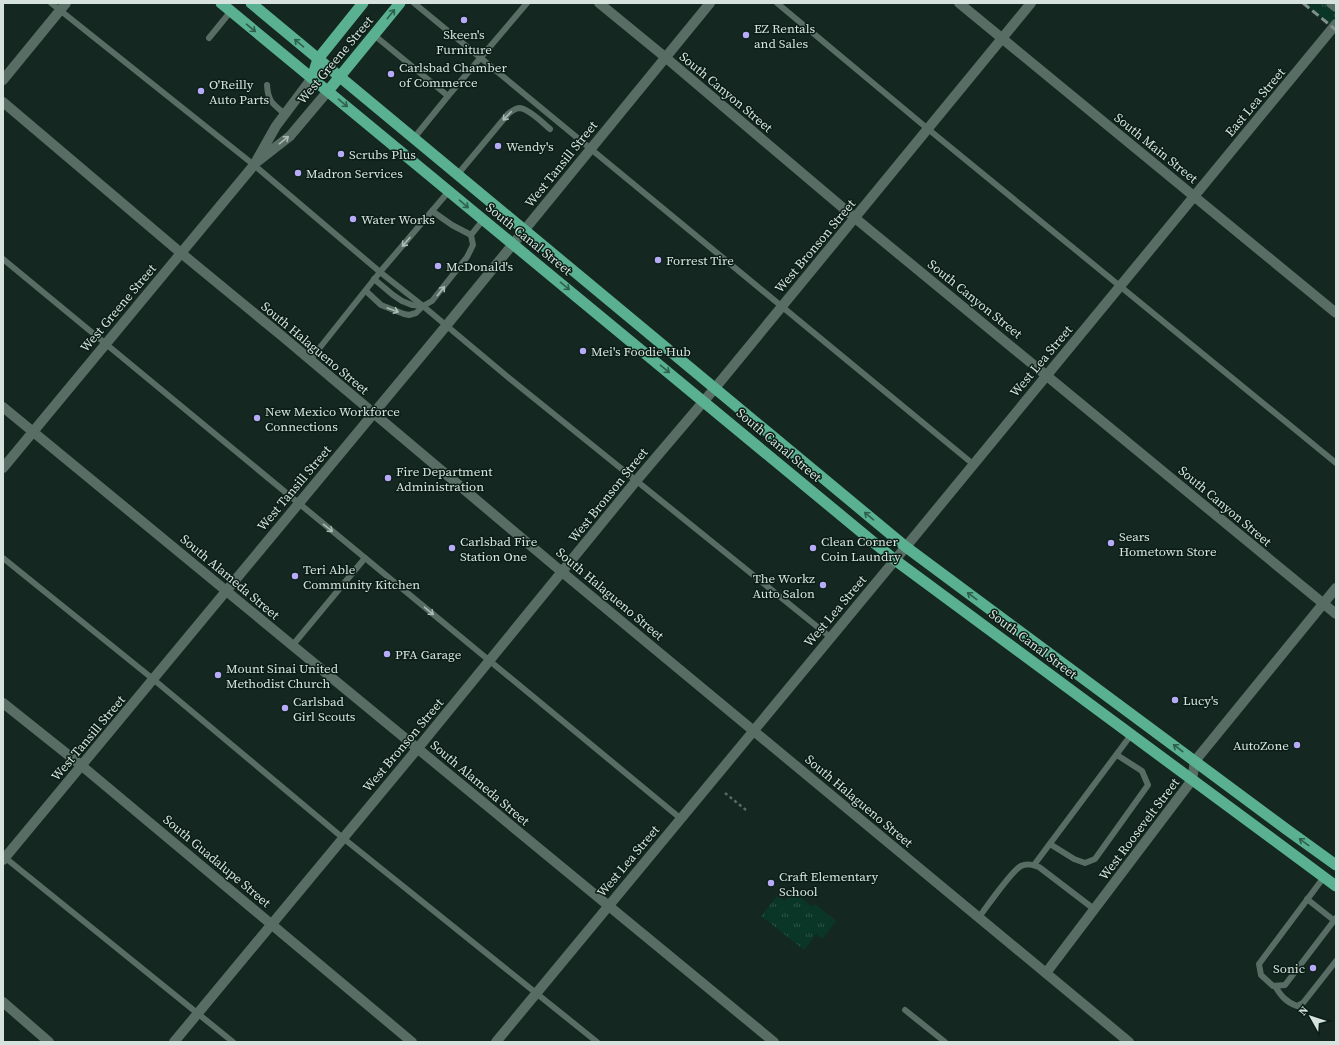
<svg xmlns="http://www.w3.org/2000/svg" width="1339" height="1045" font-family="'Source Serif 4',serif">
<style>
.grass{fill:url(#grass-tufts)}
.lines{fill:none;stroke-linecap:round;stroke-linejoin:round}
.path{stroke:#596963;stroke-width:2.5;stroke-dasharray:3 3;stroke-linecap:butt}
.service{stroke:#586d64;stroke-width:6}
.minor{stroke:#586d64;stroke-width:10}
.tertiary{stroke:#586d64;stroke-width:10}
.secondary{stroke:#586d64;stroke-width:10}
.trunk{stroke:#59b192;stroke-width:11}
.rail{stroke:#81908b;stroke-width:3;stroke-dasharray:8 4;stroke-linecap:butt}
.oneway{stroke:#2e604e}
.oneway2{stroke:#aab9b3}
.poi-dot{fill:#b7abf8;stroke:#0a1d16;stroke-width:1.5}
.labels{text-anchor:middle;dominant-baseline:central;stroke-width:3;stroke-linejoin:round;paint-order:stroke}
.poi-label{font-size:13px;fill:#d6e2dd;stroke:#0a1d16;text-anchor:start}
.street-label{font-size:13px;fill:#d6e2dd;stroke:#0a1d16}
</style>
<defs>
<pattern id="grass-tufts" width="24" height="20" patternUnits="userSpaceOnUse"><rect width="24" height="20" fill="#0a3628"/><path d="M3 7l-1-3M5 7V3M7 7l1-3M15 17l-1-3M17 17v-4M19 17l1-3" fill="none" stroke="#2d5347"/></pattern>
</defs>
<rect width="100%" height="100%" fill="#142720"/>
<!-- grass -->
<g class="grass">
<path d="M1303,3H1336V30L1333,28Z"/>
<path d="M793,891L812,907L815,904L836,921L822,939L816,934L804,950L761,916L777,896L785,901Z"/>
</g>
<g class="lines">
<!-- path -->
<path class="path" d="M725,793L746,810"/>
<!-- service -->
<g class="service">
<path d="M51,3L254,165L380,272L423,306L509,378L830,637"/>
<path d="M414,3C601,155 786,311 973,464"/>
<path d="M777,3L928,129L1336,463"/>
<path d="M374,35L448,96L414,138"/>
<path d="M209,38L231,11"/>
<path d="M267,85C268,102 273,104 285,114"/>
<path d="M448,96L527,3"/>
<path d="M458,174L508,114C512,111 515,108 520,108C529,109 543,123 550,129"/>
<path d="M432,211L452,225L471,235"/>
<path d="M3,259L680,818"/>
<path d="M374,279L393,295L402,301L412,305L423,306L432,301L467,257L473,245L471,235L483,220"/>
<path d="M366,291L381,305L404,314L409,315L416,313L423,306"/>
<path d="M310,360L380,272L449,191"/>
<path d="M3,558L153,679L343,838L597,1042"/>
<path d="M292,646L365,558"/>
<path d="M1050,844L1074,859L1085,863L1095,859L1148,785L1142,771L1117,755"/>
<path d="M3,856L233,1042"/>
<path d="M1034,865L1131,735"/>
<path d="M1324,877L1259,964L1261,975L1273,986L1285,985L1336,918"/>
<path d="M1307,899L1336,922"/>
<path d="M979,917C987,907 1011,871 1021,866C1027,863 1033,865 1039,867L1094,909"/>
<path d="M1275,986C1281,996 1286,1002 1297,1006L1303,1003L1336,961"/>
<path d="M905,1010L945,1042"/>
</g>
<!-- minor -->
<g class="minor">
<path d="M959,3L1336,313"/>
<path d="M1331,3L1336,7"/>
<path d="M3,80L66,3"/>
<path d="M3,102L181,253L282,336L562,572L1129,1042"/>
<path d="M1047,375L1336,24"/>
<path d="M3,407L774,1042"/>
<path d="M3,703L82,766L412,1042"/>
<path d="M3,860L446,326L710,3"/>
<path d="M1046,973L1192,780L1195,761L1336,588"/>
<path d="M3,1002L49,1042"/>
<path d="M174,1042L418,748L636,481L715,388L1031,3"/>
</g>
<!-- tertiary -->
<g class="tertiary">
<path d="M599,3L665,57L855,218L1336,614"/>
<path d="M258,161L290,136L328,91"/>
<path d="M3,468L254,165L276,126L312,78"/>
<path d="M895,560L1047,375"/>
</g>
<!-- secondary -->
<path class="secondary" d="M496,1042L895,560"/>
<!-- trunk -->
<g class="trunk">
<path d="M221,3L895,560L1336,886"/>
<path d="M251,3L906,547L1286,829L1336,865"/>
<path d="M312,78L318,59L363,3"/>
<path d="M328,91L400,3"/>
</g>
<!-- rail -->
<path class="rail" d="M1303,3L1336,30"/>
</g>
<!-- one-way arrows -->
<defs><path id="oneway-shaft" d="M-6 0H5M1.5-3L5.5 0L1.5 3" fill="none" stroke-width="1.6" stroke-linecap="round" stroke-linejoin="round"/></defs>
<g class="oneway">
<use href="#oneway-shaft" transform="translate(391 14) rotate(-51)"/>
<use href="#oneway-shaft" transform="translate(251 28) rotate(40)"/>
<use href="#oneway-shaft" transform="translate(299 43) rotate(-140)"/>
<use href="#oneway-shaft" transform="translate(343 103) rotate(40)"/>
<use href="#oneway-shaft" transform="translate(464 204) rotate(41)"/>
<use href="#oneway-shaft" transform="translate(565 286) rotate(40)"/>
<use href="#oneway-shaft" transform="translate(665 369) rotate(40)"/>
<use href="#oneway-shaft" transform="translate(869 516) rotate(-140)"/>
<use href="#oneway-shaft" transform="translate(972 596) rotate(-143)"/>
<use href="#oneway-shaft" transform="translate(1178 748) rotate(-143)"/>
<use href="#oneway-shaft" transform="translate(1304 842) rotate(-144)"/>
</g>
<g class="oneway2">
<use href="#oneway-shaft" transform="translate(507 116) rotate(134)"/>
<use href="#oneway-shaft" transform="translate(284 140) rotate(-39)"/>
<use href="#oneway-shaft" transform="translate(406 242) rotate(131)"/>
<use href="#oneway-shaft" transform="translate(441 291) rotate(-52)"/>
<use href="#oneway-shaft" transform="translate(393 310) rotate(20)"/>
<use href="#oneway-shaft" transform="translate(328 528) rotate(39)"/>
<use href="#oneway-shaft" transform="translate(429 611) rotate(40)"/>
</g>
<!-- markers -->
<g class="poi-dot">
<circle cx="464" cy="20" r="4"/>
<circle cx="746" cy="35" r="4"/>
<circle cx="391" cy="74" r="4"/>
<circle cx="201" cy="91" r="4"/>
<circle cx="498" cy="146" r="4"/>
<circle cx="341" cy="154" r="4"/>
<circle cx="298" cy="173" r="4"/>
<circle cx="353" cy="219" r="4"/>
<circle cx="658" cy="260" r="4"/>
<circle cx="438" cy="266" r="4"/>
<circle cx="583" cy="351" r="4"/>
<circle cx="257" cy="418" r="4"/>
<circle cx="388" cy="478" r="4"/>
<circle cx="1111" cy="543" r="4"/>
<circle cx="452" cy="548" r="4"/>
<circle cx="813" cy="548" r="4"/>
<circle cx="295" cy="576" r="4"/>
<circle cx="823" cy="585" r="4"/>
<circle cx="387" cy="654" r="4"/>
<circle cx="218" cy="675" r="4"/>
<circle cx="1175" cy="700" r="4"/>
<circle cx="285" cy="708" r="4"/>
<circle cx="1297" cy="745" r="4"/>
<circle cx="771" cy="883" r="4"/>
<circle cx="1313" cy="968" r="4"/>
</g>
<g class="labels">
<!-- poi labels -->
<g class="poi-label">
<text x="754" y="28">EZ Rentals<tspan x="754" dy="15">and Sales</tspan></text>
<text x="464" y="34" text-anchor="middle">Skeen's<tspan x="464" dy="15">Furniture</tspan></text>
<text x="399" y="67">Carlsbad Chamber<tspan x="399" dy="15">of Commerce</tspan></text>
<text x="209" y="84">O'Reilly<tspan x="209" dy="15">Auto Parts</tspan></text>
<text x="506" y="146">Wendy's</text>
<text x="349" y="154">Scrubs Plus</text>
<text x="306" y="173">Madron Services</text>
<text x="361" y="219">Water Works</text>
<text x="666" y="260">Forrest Tire</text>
<text x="446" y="266">McDonald's</text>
<text x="591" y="351">Mei's Foodie Hub</text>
<text x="265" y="411">New Mexico Workforce<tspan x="265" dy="15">Connections</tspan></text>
<text x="396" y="471">Fire Department<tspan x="396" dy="15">Administration</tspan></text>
<text x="1119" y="536">Sears<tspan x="1119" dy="15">Hometown Store</tspan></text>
<text x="460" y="541">Carlsbad Fire<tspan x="460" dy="15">Station One</tspan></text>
<text x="821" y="541">Clean Corner<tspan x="821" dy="15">Coin Laundry</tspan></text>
<text x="303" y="569">Teri Able<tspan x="303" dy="15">Community Kitchen</tspan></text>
<text x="815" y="578" text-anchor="end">The Workz<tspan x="815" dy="15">Auto Salon</tspan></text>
<text x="395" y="654">PFA Garage</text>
<text x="226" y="668">Mount Sinai United<tspan x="226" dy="15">Methodist Church</tspan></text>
<text x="1183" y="700">Lucy's</text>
<text x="293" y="701">Carlsbad<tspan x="293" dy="15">Girl Scouts</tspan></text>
<text x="1289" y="745" text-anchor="end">AutoZone</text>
<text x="779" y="876">Craft Elementary<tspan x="779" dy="15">School</tspan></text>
<text x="1305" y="968" text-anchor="end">Sonic</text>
</g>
<!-- street labels -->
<g class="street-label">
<text transform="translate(335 60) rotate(-50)">West Greene Street</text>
<text transform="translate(726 92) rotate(40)">South Canyon Street</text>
<text transform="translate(1255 102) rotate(-50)">East Lea Street</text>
<text transform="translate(1156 148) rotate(39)">South Main Street</text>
<text transform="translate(561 164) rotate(-51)">West Tansill Street</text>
<text transform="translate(529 239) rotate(39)">South Canal Street</text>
<text transform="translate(815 246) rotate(-50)">West Bronson Street</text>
<text transform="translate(975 299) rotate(39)">South Canyon Street</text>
<text transform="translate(118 308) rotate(-50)">West Greene Street</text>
<text transform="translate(315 348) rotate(40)">South Halagueno Street</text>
<text transform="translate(1041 361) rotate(-50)">West Lea Street</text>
<text transform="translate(779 445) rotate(40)">South Canal Street</text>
<text transform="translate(294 488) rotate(-50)">West Tansill Street</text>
<text transform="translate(608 495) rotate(-51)">West Bronson Street</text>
<text transform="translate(1225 506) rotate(40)">South Canyon Street</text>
<text transform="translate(230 577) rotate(40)">South Alameda Street</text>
<text transform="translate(610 594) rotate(40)">South Halagueno Street</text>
<text transform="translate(835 611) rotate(-50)">West Lea Street</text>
<text transform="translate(1033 644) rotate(37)">South Canal Street</text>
<text transform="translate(88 738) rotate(-50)">West Tansill Street</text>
<text transform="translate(403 745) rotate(-50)">West Bronson Street</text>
<text transform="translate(480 783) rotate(40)">South Alameda Street</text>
<text transform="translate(859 801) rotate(40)">South Halagueno Street</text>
<text transform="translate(1139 829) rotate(-53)">West Roosevelt Street</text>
<text transform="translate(217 861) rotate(40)">South Guadalupe Street</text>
<text transform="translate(628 861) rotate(-50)">West Lea Street</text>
</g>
</g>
<!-- border -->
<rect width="1339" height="1045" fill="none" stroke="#d6e2dd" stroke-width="8"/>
<!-- north arrow -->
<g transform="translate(1311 1017) rotate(309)" stroke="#0a1d16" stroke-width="3" paint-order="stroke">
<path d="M0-3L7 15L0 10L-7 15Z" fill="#d6e2dd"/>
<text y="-6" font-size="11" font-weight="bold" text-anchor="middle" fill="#d6e2dd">N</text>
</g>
</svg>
